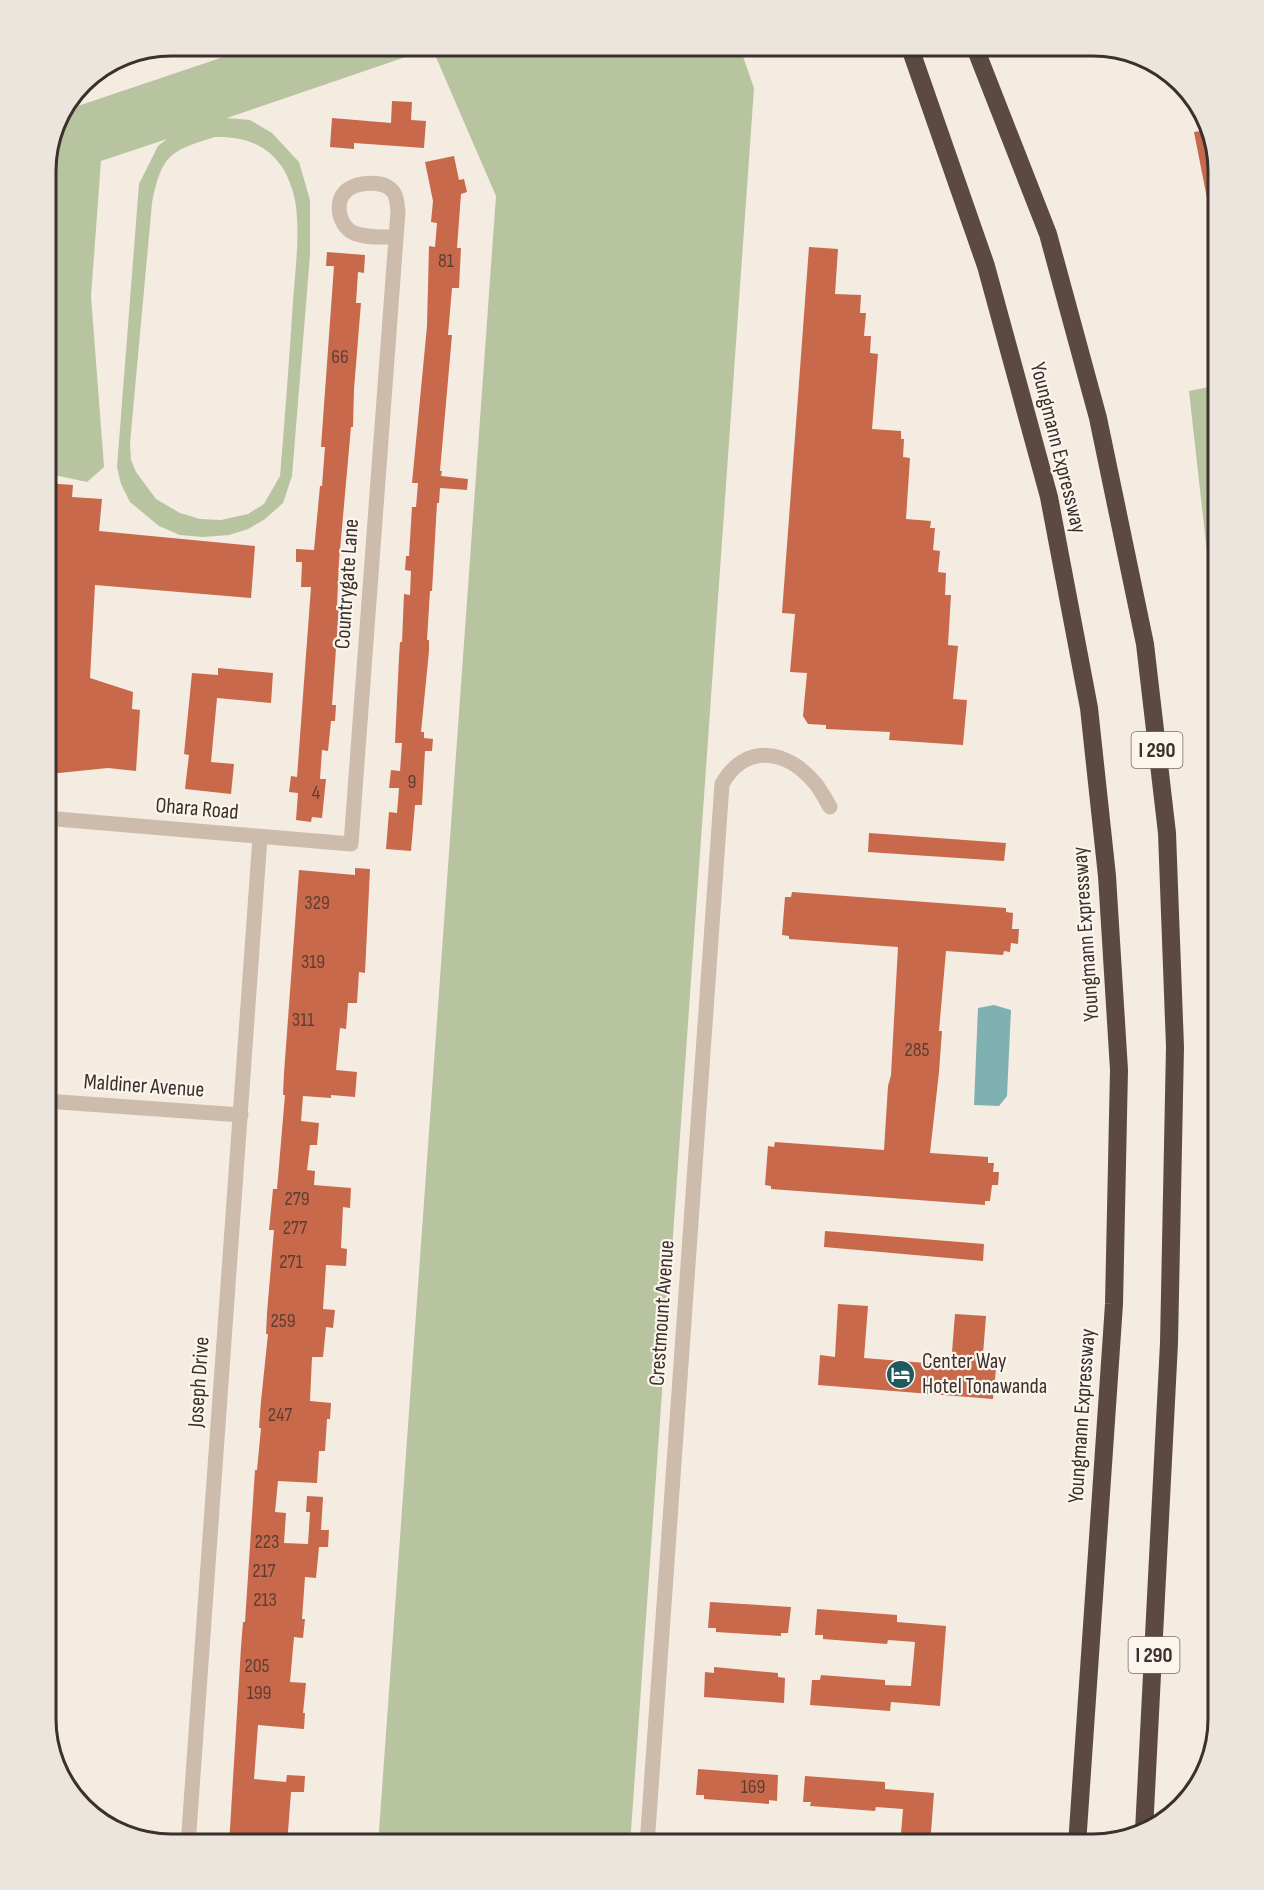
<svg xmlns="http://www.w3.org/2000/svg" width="1264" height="1890" font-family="'Sofia Sans Condensed',sans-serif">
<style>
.green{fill:#b8c4a0;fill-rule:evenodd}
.water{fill:#7fb0b2}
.building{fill:#c8694b}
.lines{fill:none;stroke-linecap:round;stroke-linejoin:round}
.minor{stroke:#cdbbac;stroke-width:15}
.motorway{stroke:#5c4a42;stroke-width:18}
.labels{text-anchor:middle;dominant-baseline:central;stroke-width:4.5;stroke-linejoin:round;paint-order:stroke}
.number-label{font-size:20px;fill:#5e3e33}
.shield{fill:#fbf5ee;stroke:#756b66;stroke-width:1.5}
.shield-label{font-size:21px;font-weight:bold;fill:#3b302b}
.street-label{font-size:22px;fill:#3b302b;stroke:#fbf5ee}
.poi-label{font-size:22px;fill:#3b302b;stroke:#fbf5ee;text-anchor:start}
.rim{fill:none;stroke:#3b302b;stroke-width:3}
</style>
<rect width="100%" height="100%" fill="#f4ebe1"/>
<!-- green -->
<g class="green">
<path d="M259,45H739L754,88L630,1845H378L496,196L432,48L227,118L250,120L272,133L299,162L310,200V255L292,476L283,503L265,519L248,529L229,535L203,537L180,535L159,526L130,502L121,484L117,467L139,184L158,146L167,139L101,161L91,296L104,467L87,482L45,473V163L58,115L60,112ZM215,137C254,136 282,152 293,192C302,223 295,270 293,302C289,360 285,418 280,476L264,504L248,514L221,520L200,519L180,513L156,499L136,472L131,460L130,443L152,203C162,155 169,151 215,137Z"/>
<path d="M1219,385V660L1189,391Z"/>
</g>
<!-- water -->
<path class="water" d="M994,1005L1011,1010L1007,1096L999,1106L974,1105L978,1008Z"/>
<!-- building -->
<g class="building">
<path d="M392,101L412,102L411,120L426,121L424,148L354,143V149L330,147L332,118L391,123Z"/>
<path d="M1208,130L1219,171V229H1213L1194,132Z"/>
<path d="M454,156L459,180L464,179L467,192L461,194L457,248H461L459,288H452L448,335H452L440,471H442L441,476L468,479L467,490L440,488L439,503H437L432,591H430L427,640H429V651L421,732H424V738L433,739L432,751H425L422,805H415L411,851L386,849L389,812L397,813L399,788H389L391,770L400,771L402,743H395L399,657L400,642H402L404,594L410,595L411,571L405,570L406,556H409L412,507H416L418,483H412L427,326L429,246L435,247L437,223L431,222L433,201L425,162Z"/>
<path d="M809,247L838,249L835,294L861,295L860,313H866L864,336H871L870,353L878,354L872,429L901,431V439H904L903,457L910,458L906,519L931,521L930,528H935L933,550L940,551L938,572L946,573L945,595H951L948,645L958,646L953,699L967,700L963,745L889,740L890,732L826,729V725L808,724L803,716L807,673L790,672L795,614L782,613Z"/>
<path d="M327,252L365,255L364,273L358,272L356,303H361L354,389L353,427H351L339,561L337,606H339L333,691L332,705H336L335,721H331L328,751L322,750L320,779H326L322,818L312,817L311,822L296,820L298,793L289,792L291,776L297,777L311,587H301L302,562H296V549L314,550L320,486H322L325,447H321L334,266H326Z"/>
<path d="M45,483L73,485L72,497L102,499L99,531L255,546L251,598L95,585L90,678L133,692L132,709L140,710L136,771L108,768L49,774L47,764H45Z"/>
<path d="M218,668L273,673L271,703L217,698L211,762L234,764L231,794L185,789L189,755L184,754L192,673L218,675Z"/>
<path d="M869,833L1006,843L1004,861L868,852Z"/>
<path d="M355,868L370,869L365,973L359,972L357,1003H348L346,1029L340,1028L336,1070L357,1072L355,1097L331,1095V1098L303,1096L301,1121L319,1123L317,1145H310L307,1170L315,1171L314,1185L351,1188L350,1208L343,1207L341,1248L347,1249L346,1266L326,1265L323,1309L335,1310L333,1328L326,1327L323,1357H312L310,1401L331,1403L330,1419H327L325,1451H319L317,1483L278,1481L275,1512L286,1513L284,1543L308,1544L310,1512H306L307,1496L323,1497L321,1530H329L328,1547H319L316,1578L305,1577L302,1619H305L303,1638L294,1637L290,1682L306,1683L303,1713H305L304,1729L258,1725L254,1779L286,1782L287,1775L305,1776L304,1792H291L287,1845H229L241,1647L243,1622H245L255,1470H257L261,1428H259L261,1401L268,1334H266L267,1313L274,1230H269L273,1189H277L285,1095H283L284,1073L299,870L355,875Z"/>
<path d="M792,892L1006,908V912L1013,913L1012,929H1019L1018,944L1011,943L1010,952L1004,951L1003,955L946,951L939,1031H942L939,1072L930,1153L988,1157V1163H994L993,1172H999L998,1185H992L990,1201H985V1205L771,1189V1186L765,1185L768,1146L774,1147L775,1142L884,1150L888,1086L891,1075L898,947L789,939V936L782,935L785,897H791Z"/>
<path d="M825,1231L984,1244L983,1261L824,1247Z"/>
<path d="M838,1304L868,1306L864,1358L951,1365L955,1314L986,1316L982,1367L996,1369L993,1399L818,1385L820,1355L835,1357Z"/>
<path d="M710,1602L791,1607L788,1633H781V1636L716,1632V1628H708Z"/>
<path d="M817,1609L897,1615V1622L946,1626L940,1706L891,1702L890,1711L810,1705L812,1680H820L821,1675L885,1680V1685L911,1686L915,1642L888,1640L887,1644L823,1639V1635H815Z"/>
<path d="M714,1667L778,1673V1677L785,1678L784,1703L704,1697L705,1672L714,1673Z"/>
<path d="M698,1769L778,1775L777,1801L769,1800V1804L704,1799V1795H696Z"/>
<path d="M805,1776L885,1782V1789L934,1793L930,1845H900L903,1809L876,1807L875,1811L810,1806L811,1802H803Z"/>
</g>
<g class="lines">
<!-- minor -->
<g class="minor">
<path d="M45,818L351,844L398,211C397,205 397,197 394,193C385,179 358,182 347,190C333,202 339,226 354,233C366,238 383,237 395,237"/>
<path d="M45,902L51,818"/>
<path d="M45,1101L241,1115"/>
<path d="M188,1845L260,837"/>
<path d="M647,1845L722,784C746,742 787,750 815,783C821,790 825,799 830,807"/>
</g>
<!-- motorway -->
<g class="motorway">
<path d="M909,45L986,266L1049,497L1089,708L1107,876L1119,1070L1114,1304L1077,1845"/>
<path d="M974,45L1048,234L1098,418L1145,644L1167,833L1175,1047L1169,1343L1144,1831"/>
</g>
</g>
<!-- icons -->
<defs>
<symbol id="hotel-disc" viewBox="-11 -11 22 22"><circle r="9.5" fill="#1f5a5e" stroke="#fbf5ee"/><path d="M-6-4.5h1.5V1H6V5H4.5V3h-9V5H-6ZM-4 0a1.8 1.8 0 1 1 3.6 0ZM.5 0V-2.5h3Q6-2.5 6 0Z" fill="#fff"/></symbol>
</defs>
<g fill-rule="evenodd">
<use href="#hotel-disc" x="884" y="1358" width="33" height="33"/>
</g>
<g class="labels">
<!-- number labels -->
<g class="number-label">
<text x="446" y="261">81</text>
<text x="340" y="357">66</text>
<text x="412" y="782">9</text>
<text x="316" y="793">4</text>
<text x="317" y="903">329</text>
<text x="313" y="962">319</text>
<text x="303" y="1020">311</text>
<text x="917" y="1050">285</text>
<text x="297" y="1199">279</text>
<text x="295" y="1228">277</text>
<text x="291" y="1262">271</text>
<text x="283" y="1321">259</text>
<text x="280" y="1415">247</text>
<text x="267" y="1542">223</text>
<text x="264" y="1571">217</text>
<text x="265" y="1600">213</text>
<text x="257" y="1666">205</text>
<text x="259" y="1693">199</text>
<text x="753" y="1787">169</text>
</g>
<!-- shield labels -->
<g class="shield">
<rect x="1131.5" y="732" width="51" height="36" rx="4.5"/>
<rect x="1128.5" y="1637" width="51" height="36" rx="4.5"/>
</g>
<g class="shield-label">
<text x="1157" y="750">I 290</text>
<text x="1154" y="1655">I 290</text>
</g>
<!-- street labels -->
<g class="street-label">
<text transform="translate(1058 448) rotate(76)">Youngmann Expressway</text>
<text transform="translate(347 584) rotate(-86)">Countrygate Lane</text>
<text transform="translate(197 809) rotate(5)">Ohara Road</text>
<text transform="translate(1086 934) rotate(-94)">Youngmann Expressway</text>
<text transform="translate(144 1086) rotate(4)">Maldiner Avenue</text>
<text transform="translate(662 1313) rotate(-86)">Crestmount Avenue</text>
<text transform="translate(199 1382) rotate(-86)">Joseph Drive</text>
<text transform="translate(1082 1416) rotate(-86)">Youngmann Expressway</text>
</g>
<!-- poi labels -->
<g class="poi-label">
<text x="922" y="1361">Center Way<tspan x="922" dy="25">Hotel Tonawanda</tspan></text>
</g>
</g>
<!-- crop -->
<path d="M0 0H1264V1890H0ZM171 56H1093A115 115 0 0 1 1208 171V1719A115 115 0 0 1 1093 1834H171A115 115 0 0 1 56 1719V171A115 115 0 0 1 171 56Z" fill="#ece5de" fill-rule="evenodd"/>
<path class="rim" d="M171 56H1093A115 115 0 0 1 1208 171V1719A115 115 0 0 1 1093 1834H171A115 115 0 0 1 56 1719V171A115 115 0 0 1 171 56Z"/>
</svg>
